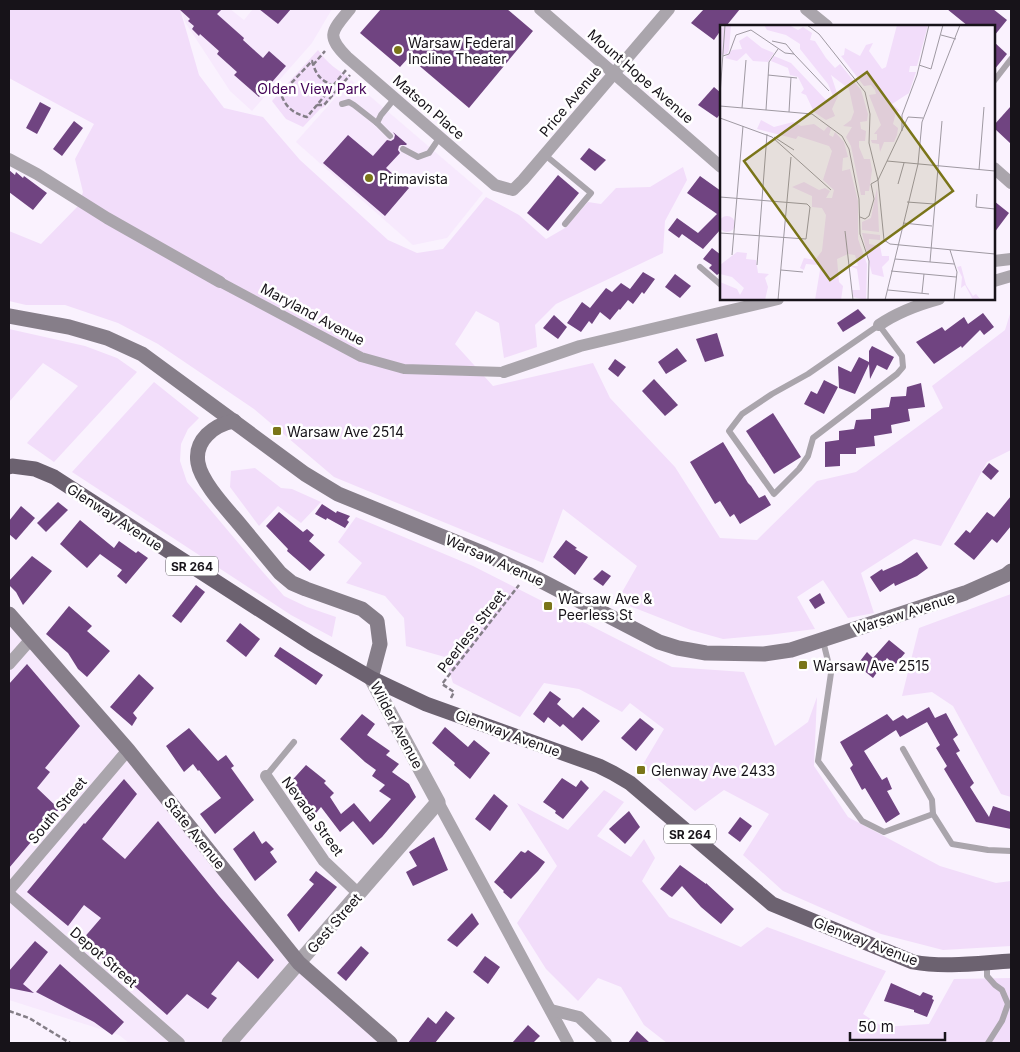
<svg xmlns="http://www.w3.org/2000/svg" width="1020" height="1052" font-family="Inter,sans-serif">
<style>
.built{fill:#f7e9fd}
.green{fill:#f2ddfa}
.building{fill:#704481}
.lines{fill:none;stroke-linecap:round;stroke-linejoin:round}
.path{stroke:#847e87;stroke-width:2.5;stroke-dasharray:5 2.5;stroke-linecap:butt}
.service{stroke:#aaa5ac;stroke-width:6}
.pedestrian{stroke:#aaa5ac;stroke-width:10}
.minor{stroke:#aaa5ac;stroke-width:12}
.tertiary{stroke:#aaa5ac;stroke-width:15}
.secondary{stroke:#867e89;stroke-width:15}
.primary{stroke:#6c6270;stroke-width:15}
.poi-dot{fill:#7a7519;stroke:#fff;stroke-width:2}
.labels{text-anchor:middle;dominant-baseline:central;stroke-width:5;stroke-linejoin:round;paint-order:stroke}
.shield{fill:#fff;stroke:#5d5a5e;stroke-width:1}
.shield-label{font-size:12px;font-weight:bold;fill:#171319}
.poi-label{font-size:14px;fill:#171319;stroke:#fff;text-anchor:start}
.street-label{font-size:14px;fill:#171319;stroke:#fff}
.park-label{font-size:14px;fill:#420056;stroke:#fff}
.inset-road{fill:none;stroke:#9f99a2;stroke-width:1}
.view{fill:#7a7519;fill-opacity:0.15;stroke:#7a7519;stroke-width:2.5}
.inset-edge{fill:none;stroke:#171319;stroke-width:2.5}
</style>
<rect width="100%" height="100%" fill="#faf2fe"/>
<!-- built -->
<g class="built">
<path d="M180,9H230L244,20L253,9H332L312,43L252,111L230,91L185,22Z"/>
<path d="M351,80L483,193L447,238L413,245L296,142Z"/>
<path d="M9,614L299,963L390,1043H129L119,1035L9,1000Z"/>
</g>
<!-- green -->
<g class="green">
<path d="M9,9H180L199,75L224,108L263,117L300,160L388,240L417,253L443,249L486,197L519,215L546,239L565,228L588,202L601,204L616,188L650,187L683,167L687,180L665,221L663,253L556,304L535,325L537,347L504,358L499,323L476,311L455,344L493,386L593,363L610,398L675,467L720,538L757,540L817,481L856,472L943,408L932,386L1005,330L1010,314L1011,313V450L987,462L941,546L914,539L861,573L874,613L848,618L823,580L797,597L815,629L768,635L723,639L691,630L617,601L637,566L563,509L543,563L334,477L254,409L158,344L118,323L65,305H26L9,301V231L41,244L78,206L83,192L75,159L94,124L9,78Z"/>
<path d="M318,50C327,63 337,70 350,78L324,107L320,109L303,127L286,119L272,101Z"/>
<path d="M9,329L85,346L117,358L137,372L54,462L27,443L78,386L43,363L9,402Z"/>
<path d="M154,382L199,418L188,429L181,444L180,461L187,482L262,571L284,596L307,607L336,617L332,637L291,615L72,472Z"/>
<path d="M255,468L281,488L292,489L321,502L301,523L278,506L259,526L230,487L231,471Z"/>
<path d="M356,517L473,566L672,667L744,672L775,746L808,722L817,697L814,766L848,817L940,866L996,883L1011,881V946L943,950L881,934L783,891L743,855L769,814L724,790L695,811L642,766L664,729L630,703L622,712L579,689L544,683L520,717L453,683L445,657L406,646L404,618L385,596L346,583L362,563L338,542Z"/>
<path d="M1011,594V797L1001,794L953,706L932,692L902,696L919,628Z"/>
<path d="M604,790L624,802L597,836L631,857L644,839L655,858L642,881L669,917L741,947L767,927L886,971L863,1014L883,1027L929,1024L954,979L1011,978V1043H667L644,1025L621,987L598,978L578,1001L546,969L517,923L557,866L517,803L568,830Z"/>
</g>
<!-- building -->
<g class="building">
<path d="M179,9H222L217,14L244,38L243,40L263,58L269,51L286,66L259,97L234,75L237,72L217,54L219,51L200,34L199,36L192,29L194,26L188,21L190,19Z"/>
<path d="M259,9H291L278,24Z"/>
<path d="M381,9H507L533,31L469,108L409,57L400,67L360,33Z"/>
<path d="M704,9H740L727,25L725,24L724,26H721V30L714,40L691,23Z"/>
<path d="M947,9H993L1007,20L994,36V26H968Z"/>
<path d="M994,42L1007,54L994,70Z"/>
<path d="M714,87L721,93V113L717,118L698,105Z"/>
<path d="M40,102L51,108L37,134L26,128Z"/>
<path d="M1011,106V144L994,128V125Z"/>
<path d="M74,121L83,128L62,156L53,149Z"/>
<path d="M393,132L407,144L406,145H401L399,146L398,150L400,153L386,168L409,188L385,216L323,163L348,135L373,156L387,140L391,141L394,139L395,135Z"/>
<path d="M589,148L606,160L595,171L580,159Z"/>
<path d="M9,170L15,175L16,172L23,178L24,176L47,193L33,210L9,192Z"/>
<path d="M558,175L579,193L548,231L527,213Z"/>
<path d="M700,176L721,191V229L703,249L682,234L679,238L668,230L677,218L698,233L717,214L687,193Z"/>
<path d="M994,201L1009,213L994,233Z"/>
<path d="M712,248L721,255V272L717,275L709,268L712,265L703,259Z"/>
<path d="M643,272L655,279L644,294L642,292L633,304L628,300L620,310L619,309L610,320L600,312L592,324L589,321L581,332L567,323L582,302L590,308L606,288L612,292L621,283L630,289Z"/>
<path d="M675,274L691,286L680,298L665,287Z"/>
<path d="M858,309L866,318L843,332L837,323Z"/>
<path d="M983,313L994,327L984,335L980,330L962,348L961,346L934,364L916,342L942,327L945,331L964,317L968,324Z"/>
<path d="M554,315L567,327L558,339L543,328Z"/>
<path d="M717,333L724,356L705,362L696,339Z"/>
<path d="M872,346L894,357L887,370L877,365L870,379L869,364L855,394L839,388L838,366L851,372L859,357L869,362V351Z"/>
<path d="M677,348L687,361L666,374L658,362Z"/>
<path d="M615,359L626,367L618,377L608,369Z"/>
<path d="M654,379L678,405L665,416L642,391Z"/>
<path d="M824,380L838,387L824,414L804,404L811,391L817,394Z"/>
<path d="M921,383L925,407L908,409L910,421L891,425L892,433L874,436L875,446L856,448V454H840V466L825,467V442L839,440V431L854,429L856,420L871,419V409L889,407L891,397L906,396L907,387Z"/>
<path d="M773,413L801,457L774,474L746,431Z"/>
<path d="M723,442L748,483L751,486L759,498L765,495L771,505L740,524L734,514L730,517L720,501L715,504L690,462Z"/>
<path d="M989,463L999,471L991,480L982,472Z"/>
<path d="M1011,496V526L997,543L992,539L974,560L954,544L966,530L970,533L987,512L994,517Z"/>
<path d="M58,502L68,510L46,532L37,523Z"/>
<path d="M322,504L336,513L337,511L350,516L347,520L349,522L345,528L327,518L326,520L315,514Z"/>
<path d="M21,506L35,518L16,540L9,534V521Z"/>
<path d="M279,512L303,532L307,529L314,535L309,541L325,555L310,571L287,551L288,549L266,526Z"/>
<path d="M80,520L114,548L119,541L136,553L138,551L148,558L126,584L117,576L122,570L100,554L87,568L60,544Z"/>
<path d="M566,540L577,548L575,549L588,557L575,575L553,557Z"/>
<path d="M917,552L928,568L917,576L895,586L894,583L880,592L870,577L882,569L883,571L901,563Z"/>
<path d="M32,556L52,571L23,605L16,592L9,585V581Z"/>
<path d="M602,570L611,576L603,586L593,579Z"/>
<path d="M196,585L205,592L181,623L172,616Z"/>
<path d="M820,593L825,603L815,609L809,600Z"/>
<path d="M69,606L92,626L87,631L110,651L87,677L78,669L68,653L46,634Z"/>
<path d="M240,623L260,639L246,657L226,641Z"/>
<path d="M889,640L905,653L895,665L887,658L873,678L857,665L867,652L873,658Z"/>
<path d="M280,647L323,675L316,685L274,656Z"/>
<path d="M27,664L80,726L45,768L50,772L37,788L59,809L9,868V684Z"/>
<path d="M139,674L154,688L133,713L137,718L132,726L110,707Z"/>
<path d="M550,691L561,699L557,704L573,718L583,707L600,721L582,741L563,724L560,727L548,717L544,723L533,714Z"/>
<path d="M929,707L935,718L946,713L958,735L953,739L960,751L956,753L974,783L970,787L989,817L993,806L1011,812V829L976,822L944,769L947,766L936,748L940,745L927,722L900,737L896,730L864,751L882,780L887,777L892,789L887,791L900,814L886,823L865,788L862,790L850,768L853,765L840,742L887,714L893,721L903,715L907,719Z"/>
<path d="M362,714L375,724L367,735L390,751L386,755L399,764L392,772L409,784L416,797L382,837L373,845L353,821L340,832L321,807L311,819L286,787L306,765L326,781L324,783L334,793L330,797L341,814L354,803L370,822L391,799L379,791L385,785L372,776L376,770L365,762L340,739Z"/>
<path d="M640,718L654,729L636,751L621,738Z"/>
<path d="M445,727L468,747L474,740L490,753L470,779L454,765L455,763L432,743Z"/>
<path d="M189,728L218,761L226,755L234,766L231,768L254,800L215,834L200,814L221,798L199,770L198,771L193,764L184,772L166,746Z"/>
<path d="M562,778L576,787L581,780L589,788L563,819L555,813L556,811L543,802Z"/>
<path d="M124,779L137,794L102,839L125,859L158,821L219,896L274,960L258,979L238,961L211,994L217,998L208,1009L187,994L167,1015L82,940L101,918L84,905L68,926L27,892L84,823L85,824Z"/>
<path d="M494,794L508,806L490,831L475,819Z"/>
<path d="M629,811L640,827L625,844L609,829Z"/>
<path d="M740,817L752,826L740,842L728,833Z"/>
<path d="M254,831L262,844L266,841L274,849L270,852L277,862L255,881L233,849Z"/>
<path d="M434,837L448,870L413,886L406,872L417,866L409,852Z"/>
<path d="M528,850L545,862L538,871L511,899L503,892L504,891L494,882L521,851L525,853Z"/>
<path d="M680,865L706,884V883L734,909L721,924L701,907L682,886L672,897L660,889Z"/>
<path d="M316,871L337,887L299,932L287,915L314,884L309,880Z"/>
<path d="M472,913L479,924L457,947L447,940Z"/>
<path d="M35,941L48,952L23,984L34,993L9,988V971Z"/>
<path d="M361,946L369,953L346,981L337,973Z"/>
<path d="M485,956L500,967L488,984L473,972Z"/>
<path d="M60,964L124,1022L112,1035L94,1022L36,992Z"/>
<path d="M891,983L920,996L923,992L933,996L932,999L934,1000L927,1017L914,1012V1010L884,1001Z"/>
<path d="M446,1011L455,1018L435,1043H408L428,1017L436,1024Z"/>
<path d="M528,1025L540,1036L533,1043H512Z"/>
<path d="M637,1031L650,1043H628Z"/>
</g>
<g class="lines">
<!-- path -->
<g class="path">
<path d="M313,65L325,51"/>
<path d="M334,86C320,80 316,75 312,61L281,94C286,108 293,113 307,117L346,70"/>
<path d="M317,105H324L350,75"/>
<path d="M451,698L454,692L442,684L519,585"/>
<path d="M9,1011L29,1018L70,1043"/>
</g>
<!-- service -->
<g class="service">
<path d="M994,81L1011,59"/>
<path d="M342,104L349,102L354,105L377,123L381,115L395,98"/>
<path d="M377,123L390,136"/>
<path d="M403,149L418,157L429,153L440,137"/>
<path d="M545,155L591,193L565,224"/>
<path d="M700,267L721,285"/>
<path d="M879,325L902,356L903,367L897,374L813,438L808,456L799,469L774,494L729,431L742,414L772,394L808,374Z"/>
<path d="M823,641L831,673L818,761L862,821L884,832L933,814"/>
<path d="M903,749L932,800L933,814L952,844L988,850L1011,851"/>
<path d="M266,776L294,742"/>
<path d="M987,963V976L995,985L1002,990L1008,1004L1002,1021L988,1043"/>
</g>
<!-- pedestrian -->
<path class="pedestrian" d="M220,282L361,357L404,369L504,372"/>
<!-- minor -->
<g class="minor">
<path d="M350,9C332,31 325,35 347,57L495,185L513,190L523,180L669,9"/>
<path d="M540,9L721,167"/>
<path d="M806,9L827,26"/>
<path d="M9,159L37,174L107,218L220,282"/>
<path d="M994,168L1011,183"/>
<path d="M994,261L1011,259"/>
<path d="M994,281L1011,276"/>
<path d="M879,325C898,312 917,305 939,299"/>
<path d="M504,372L580,346L778,299"/>
<path d="M9,664L31,639"/>
<path d="M266,776L324,861L359,894"/>
<path d="M438,802L568,1043"/>
<path d="M9,890L128,750"/>
<path d="M9,894L179,1043"/>
<path d="M551,1010L579,1017L606,1043"/>
</g>
<!-- tertiary -->
<path class="tertiary" d="M229,1043L438,802L371,678"/>
<!-- secondary -->
<g class="secondary">
<path d="M9,316L69,327L107,338L142,354L305,474L338,494L485,554L528,574L659,642L678,648L706,653L764,654L791,650L965,593L1006,575L1011,571"/>
<path d="M234,421C214,425 194,440 198,463C201,481 224,506 236,520C251,538 265,555 280,573L292,583L306,589L362,609L377,621L380,644L371,678"/>
<path d="M9,614L128,750L299,963L390,1043"/>
</g>
<!-- primary -->
<path class="primary" d="M9,467L12,466L35,469L54,477L311,643L371,678L426,704L599,766L613,773L630,783L772,904L913,962C945,968 979,963 1011,961"/>
</g>
<!-- markers -->
<g class="poi-dot">
<circle cx="398" cy="50" r="5"/>
<circle cx="369" cy="178" r="5"/>
<rect x="272" y="426" width="10" height="10" rx="2.5"/>
<rect x="543" y="601" width="10" height="10" rx="2.5"/>
<rect x="798" y="660" width="10" height="10" rx="2.5"/>
<rect x="636" y="765" width="10" height="10" rx="2.5"/>
</g>
<g class="labels">
<!-- shield labels -->
<g class="shield">
<rect x="166" y="556.5" width="52" height="19" rx="4"/>
<rect x="664" y="824.5" width="52" height="19" rx="4"/>
</g>
<g class="shield-label">
<text x="192" y="566">SR 264</text>
<text x="690" y="834">SR 264</text>
</g>
<!-- poi labels -->
<g class="poi-label">
<text x="408" y="42">Warsaw Federal<tspan x="408" dy="16">Incline Theater</tspan></text>
<text x="379" y="178">Primavista</text>
<text x="287" y="431">Warsaw Ave 2514</text>
<text x="558" y="598">Warsaw Ave &amp;<tspan x="558" dy="16">Peerless St</tspan></text>
<text x="813" y="665">Warsaw Ave 2515</text>
<text x="651" y="770">Glenway Ave 2433</text>
</g>
<!-- street labels -->
<g class="street-label">
<text transform="translate(641 76) rotate(41)">Mount Hope Avenue</text>
<text transform="translate(570 101) rotate(-50)">Price Avenue</text>
<text transform="translate(429 107) rotate(41)">Matson Place</text>
<text transform="translate(313 314) rotate(28)">Maryland Avenue</text>
<text transform="translate(115 517) rotate(33)">Glenway Avenue</text>
<text transform="translate(495 560) rotate(24)">Warsaw Avenue</text>
<text transform="translate(904 613) rotate(-18)">Warsaw Avenue</text>
<text transform="translate(471 631) rotate(-52)">Peerless Street</text>
<text transform="translate(397 725) rotate(62)">Wilder Avenue</text>
<text transform="translate(508 733) rotate(20)">Glenway Avenue</text>
<text transform="translate(57 810) rotate(-50)">South Street</text>
<text transform="translate(313 816) rotate(54)">Nevada Street</text>
<text transform="translate(195 833) rotate(51)">State Avenue</text>
<text transform="translate(334 923) rotate(-49)">Gest Street</text>
<text transform="translate(866 941) rotate(21)">Glenway Avenue</text>
<text transform="translate(104 957) rotate(41)">Depot Street</text>
</g>
<!-- park labels -->
<g class="park-label">
<text x="312" y="88">Olden View Park</text>
</g>
</g>
<!-- overview -->
<g transform="translate(720 25)">
<rect width="275" height="275" fill="#faf2fe"/>
<path d="M11,0L9,25L7,29L0,30V3ZM44,0H69L78,5L83,2L92,8L90,15L95,16L106,33L115,43L120,39L141,65L148,89L147,96L140,97L141,104L146,106L145,116H139V122L144,134H150L152,145L149,166H145V170H141L131,121L126,112L132,102L123,101L131,95L134,87L129,64L111,50L118,71L112,84L115,91L106,95L94,87L86,70L81,68L84,64L78,52L70,50L68,43L51,36L54,31L71,38L106,75L113,71L108,59L80,24V19L66,10L47,5ZM177,0H208L197,41H190L189,47H196L189,68L172,79L180,86L176,87L173,99L178,103L177,110L174,117H164L160,127L159,119L152,118L151,115H157V109H154L161,100L149,70L156,69L155,65L151,60L144,61L121,31L124,30L125,23L140,31L146,20L153,18L149,26L162,44L166,42ZM27,11L42,23L54,28L48,37L33,36L26,28L17,36L5,33L12,25L22,24L19,16ZM41,95L54,102L73,97L81,101L94,99L104,106L108,101L111,104L109,110L113,112L115,107L124,117L128,132L123,133L122,146L130,144L138,176V214L147,239L146,275L133,272L132,265H140L137,244L130,241H138L135,230L128,229L117,234L119,257L123,261L121,275H95L100,245L98,240L86,239L84,245L80,243L84,233L95,235L102,226L106,190L102,183L92,182V171L72,162L84,157L99,165L105,163L110,166L106,173H112L114,165L103,155L112,126L109,121L78,111L76,114L37,104ZM157,163L159,207L142,205V197L151,193ZM-1 199a8 8 0 1 1 16 0a8 8 0 1 1-16 0ZM142,208L160,210V215L149,214V219L160,221L162,231H169V235L162,242L164,252L152,249ZM17,227L27,228L26,234L36,235L38,248L49,249L45,253L48,262L45,275H1L0,257L17,264L20,270L24,263L12,252L0,249V240ZM241,241L246,260L253,271L256,269L261,275H253L245,260L241,263L242,252L237,242Z" fill="#f2ddfa"/>
<path class="inset-road" d="M87,0L99,9L145,67L150,89L149,118L158,155L164,215L170,219L275,229M221,10L236,14M52,16L66,19L74,29M3,31L9,29L16,10L31,5L65,28L74,29L109,66M199,40L211,44L223,0M48,50L77,53M0,70L5,0M0,81L92,89L122,111L129,124L139,174L140,209L149,236L148,275M22,83L26,35M46,85L49,37L58,24M69,87L71,52M0,93L52,112L111,165M182,106V90L197,50L209,0M54,112L74,125M167,136L275,146M259,145L264,82M158,155L188,92L203,93M178,159L184,138M257,169L256,182L275,184M0,172L87,179L90,182L86,214L0,208M187,177L214,179M140,192L145,194L149,191L154,174L151,159L158,155M183,198L212,201M125,206L133,275M230,225L237,247L234,275M12,230L23,101M175,234L234,239M210,237L222,96M37,240L47,109M61,245L83,247M171,246L236,252M168,265L209,269M202,268L204,249M58,275L71,132M165,275L198,139L202,97L240,0"/>
<path class="view" d="M147,47L233,166L110,255L24,136Z"/>
<rect width="275" height="275" class="inset-edge"/>
</g>
<!-- border -->
<rect width="1020" height="1052" fill="none" stroke="#171319" stroke-width="20"/>
<!-- scale -->
<path d="M850 1032v8h95v-8" fill="none" stroke="#171319" stroke-width="2.5"/>
<text x="858" y="1032" font-size="15" fill="#171319" stroke="#ffffff" stroke-width="4" paint-order="stroke">50 m</text>
</svg>
